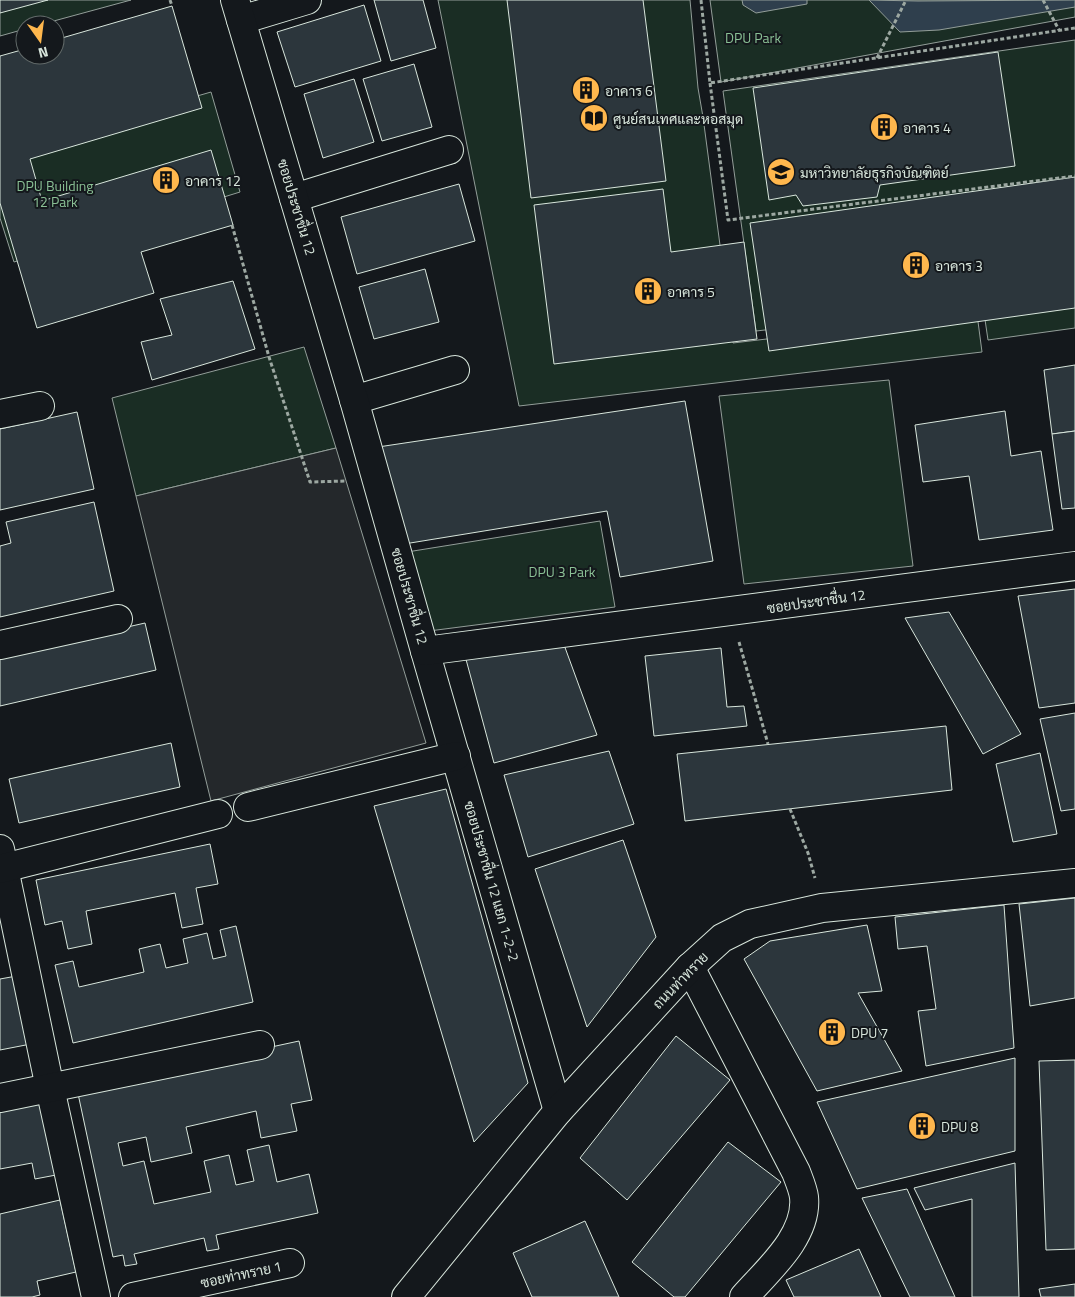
<svg xmlns="http://www.w3.org/2000/svg" width="1075" height="1297" font-family="'Titillium Web',Sarabun,sans-serif">
<style>
.green{fill:#1a2d24;stroke:#939e99}
.parking{fill:#24282b;stroke:#939e99}
.water{fill:#2f3f4d;stroke:#939e99}
.building{fill:#2c363c;stroke:#d8e6dc}
.lines{fill:none;stroke-linecap:round;stroke-linejoin:round}
.minor-casing{stroke:#d8e6dc;stroke-width:30}
.secondary-casing{stroke:#d8e6dc;stroke-width:30}
.path{stroke:#9da8a2;stroke-width:3;stroke-dasharray:4 2.5;stroke-linecap:butt}
.minor{stroke:#14181c;stroke-width:28}
.secondary{stroke:#14181c;stroke-width:28}
.labels{text-anchor:middle;dominant-baseline:central;stroke-width:4;stroke-linejoin:round;paint-order:stroke}
.park-label{font-size:14px;fill:#8ac095;stroke:#14181c}
.poi-label{font-size:14px;fill:#d8e6dc;stroke:#14181c;text-anchor:start}
.street-label{font-size:14px;fill:#d8e6dc;stroke:#14181c}
</style>
<rect width="100%" height="100%" fill="#14181c"/>
<!-- green -->
<g class="green">
<path d="M0,0H131L39,25H25V29L0,36Z"/>
<path d="M438,0H690L698,88L703,117L733,343L977,314L982,352L519,406Z"/>
<path d="M710,0H1075V17L721,82Z"/>
<path d="M1075,40V328L988,340L983,306L756,331L723,91Z"/>
<path d="M211,92L240,192L14,262L0,218V153Z"/>
<path d="M304,347L336,448L136,496L112,398Z"/>
<path d="M889,380L913,566L744,584L719,396Z"/>
<path d="M600,521L615,607L429,631L407,552Z"/>
</g>
<!-- parking -->
<path class="parking" d="M336,448L426,743L211,801L136,496Z"/>
<!-- water -->
<g class="water">
<path d="M742,0H807V4L756,13L743,5Z"/>
<path d="M869,0L918,1L1075,0V7L939,30L900,32Z"/>
</g>
<!-- building -->
<g class="building">
<path d="M0,0H48L0,13Z"/>
<path d="M374,0H423L436,48L391,61Z"/>
<path d="M507,0H643L666,181L531,198Z"/>
<path d="M364,5L381,61L295,87L277,32Z"/>
<path d="M172,6L202,108L30,159L42,201L211,150L233,225L141,252L154,293L37,328L0,203V56L25,49V55H55V40Z"/>
<path d="M998,52L1015,166L880,185L877,197L803,206L796,195L769,200L753,88Z"/>
<path d="M414,64L432,127L382,141L363,79Z"/>
<path d="M354,79L374,142L323,158L304,94Z"/>
<path d="M1075,177V308L769,351L750,223Z"/>
<path d="M459,184L475,241L357,274L341,217Z"/>
<path d="M663,189L671,252L744,242L757,339L554,364L534,205Z"/>
<path d="M425,269L439,322L374,339L359,287Z"/>
<path d="M233,281L255,349L152,380L141,342L172,335L160,299Z"/>
<path d="M1075,365V431L1052,434L1044,370Z"/>
<path d="M685,401L713,561L620,577L607,511L404,544L378,447Z"/>
<path d="M1005,411L1011,456L1041,451L1053,530L979,540L969,476L923,482L915,425Z"/>
<path d="M77,412L94,489L0,510V429Z"/>
<path d="M1075,431V508L1062,509L1052,434Z"/>
<path d="M94,502L114,591L0,617V546L11,543L6,522Z"/>
<path d="M1075,589V703L1039,708L1018,596Z"/>
<path d="M949,612L1021,734L983,754L905,618Z"/>
<path d="M145,623L156,670L0,706V656Z"/>
<path d="M563,642L597,735L494,763L464,652Z"/>
<path d="M721,648L727,707L744,706L747,726L654,736L645,656Z"/>
<path d="M1075,713V809L1061,811L1040,719Z"/>
<path d="M946,726L952,790L685,821L677,754Z"/>
<path d="M171,743L180,787L19,823L9,779Z"/>
<path d="M609,751L634,824L528,857L504,775Z"/>
<path d="M1040,753L1057,834L1013,842L996,764Z"/>
<path d="M446,789L528,1083L474,1142L374,806Z"/>
<path d="M623,840L656,937L587,1027L535,869Z"/>
<path d="M210,844L218,884L196,888L203,924L182,928L175,893L86,911L92,944L68,949L62,921L45,925L36,880Z"/>
<path d="M1075,898V998L1030,1006L1019,904Z"/>
<path d="M1004,905L1014,1048L926,1066L918,1011L936,1009L927,946L898,949L895,917Z"/>
<path d="M867,925L882,991L858,993L902,1071L817,1091L744,959L770,941Z"/>
<path d="M236,926L253,1002L73,1043L55,965L73,961L79,987L144,972L139,949L160,944L166,968L188,963L183,939L207,933L213,959L226,956L220,930Z"/>
<path d="M22,975L36,1043L0,1050V979Z"/>
<path d="M676,1036L730,1080L627,1200L580,1158Z"/>
<path d="M299,1041L312,1100L291,1104L297,1131L261,1138L256,1111L186,1127L192,1153L151,1162L146,1137L118,1143L123,1166L144,1161L154,1204L211,1192L204,1161L229,1155L236,1185L254,1181L247,1150L269,1145L277,1182L309,1174L318,1213L216,1235L219,1249L207,1251L204,1238L134,1254L137,1264L125,1266L123,1255L113,1257L77,1089Z"/>
<path d="M1015,1058V1151L857,1189L817,1102Z"/>
<path d="M1075,1060V1249L1046,1250L1039,1061Z"/>
<path d="M43,1101L56,1175L35,1179L32,1163L0,1169V1109Z"/>
<path d="M728,1142L781,1182L685,1297H674L632,1262Z"/>
<path d="M1015,1163L1019,1297H972V1199L925,1210L914,1188Z"/>
<path d="M907,1189L955,1297H910L862,1198Z"/>
<path d="M60,1200L76,1272L37,1281L40,1295L32,1297H0V1214Z"/>
<path d="M585,1221L619,1297H532L513,1253Z"/>
<path d="M859,1249L881,1297H794L786,1280Z"/>
<path d="M1075,1284V1297H1041L1039,1289Z"/>
</g>
<g class="lines">
<defs>
<g id="minor">
<path d="M241,20L307,0"/>
<path d="M294,198L449,150"/>
<path d="M354,400L455,370"/>
<path d="M0,414L40,406"/>
<path d="M0,645L118,619"/>
<path d="M425,651L558,1111"/>
<path d="M248,807L456,756"/>
<path d="M0,849L50,1088L96,1297"/>
<path d="M0,869L218,814"/>
<path d="M690,967L796,1172C799,1180 803,1189 804,1197C808,1236 768,1270 744,1297"/>
<path d="M0,1098L260,1045"/>
<path d="M133,1297L290,1263"/>
<path d="M406,1297L558,1111L690,967L722,938L750,924L822,908L1075,883"/>
</g>
<path id="secondary" d="M235,0L354,400L425,651L1075,566"/>
</defs>
<!-- minor casing -->
<use href="#minor" class="minor-casing"/>
<!-- secondary casing -->
<use href="#secondary" class="secondary-casing"/>
<!-- path -->
<g class="path">
<path d="M170,0L172,6"/>
<path d="M701,0L710,83L1075,28"/>
<path d="M1043,0L1059,30"/>
<path d="M877,58L906,0"/>
<path d="M710,83L728,220L1075,176"/>
<path d="M232,225L269,357L310,482L346,481"/>
<path d="M739,642L768,744"/>
<path d="M790,809L808,853L815,878"/>
</g>
<!-- minor -->
<use href="#minor" class="minor"/>
<!-- secondary -->
<use href="#secondary" class="secondary"/>
</g>
<!-- icons -->
<defs>
<symbol id="building-disc" viewBox="-11 -11 22 22"><circle r="9.5" fill="#ffb74d" stroke="#14181c"/><path d="M-4-6H4V6H1V3H-1V6H-4ZM-2.5-4.3h1.7v1.8h-1.7ZM.8-4.3h1.7v1.8H.8ZM-2.5-1h1.7V.8h-1.7ZM.8-1h1.7V.8H.8Z" fill="#111"/></symbol>
<symbol id="library-disc" viewBox="-11 -11 22 22"><circle r="9.5" fill="#ffb74d" stroke="#14181c"/><path d="M-6-4Q-3-5.5-.7-3.5V5Q-3 3-6 4ZM6-4Q3-5.5 .7-3.5V5Q3 3 6 4Z" fill="#111"/></symbol>
<symbol id="university-disc" viewBox="-11 -11 22 22"><circle r="9.5" fill="#ffb74d" stroke="#14181c"/><path d="M0-5L7-2L0 1L-7-2ZM-4 1L0 2.5L4 1V4Q0 6-4 4Z" fill="#111"/></symbol>
</defs>
<g fill-rule="evenodd">
<use href="#building-disc" x="570" y="74" width="32" height="32"/>
<use href="#library-disc" x="578" y="102" width="32" height="32"/>
<use href="#building-disc" x="868" y="111" width="32" height="32"/>
<use href="#university-disc" x="765" y="156" width="32" height="32"/>
<use href="#building-disc" x="150" y="164" width="32" height="32"/>
<use href="#building-disc" x="900" y="249" width="32" height="32"/>
<use href="#building-disc" x="632" y="275" width="32" height="32"/>
<use href="#building-disc" x="816" y="1016" width="32" height="32"/>
<use href="#building-disc" x="906" y="1110" width="32" height="32"/>
</g>
<g class="labels">
<!-- park labels -->
<g class="park-label">
<text x="753" y="37">DPU Park</text>
<text x="55" y="185">DPU Building<tspan x="55" dy="16">12 Park</tspan></text>
<text x="562" y="571">DPU 3 Park</text>
</g>
<!-- poi labels -->
<g class="poi-label">
<text x="605" y="90">อาคาร 6</text>
<text x="613" y="118">ศูนย์สนเทศและหอสมุด</text>
<text x="903" y="127">อาคาร 4</text>
<text x="800" y="172">มหาวิทยาลัยธุรกิจบัณฑิตย์</text>
<text x="185" y="180">อาคาร 12</text>
<text x="935" y="265">อาคาร 3</text>
<text x="667" y="291">อาคาร 5</text>
<text x="851" y="1032">DPU 7</text>
<text x="941" y="1126">DPU 8</text>
</g>
<!-- street labels -->
<g class="street-label">
<text transform="translate(297 207) rotate(73)">ซอยประชาชื่น 12</text>
<text transform="translate(410 596) rotate(74)">ซอยประชาชื่น 12</text>
<text transform="translate(816 601) rotate(-8)">ซอยประชาชื่น 12</text>
<text transform="translate(492 881) rotate(74)">ซอยประชาชื่น 12 แยก 1-2-2</text>
<text transform="translate(680 980) rotate(-46)">ถนนท่าทราย</text>
<text transform="translate(241 1274) rotate(-12)">ซอยท่าทราย 1</text>
</g>
</g>
<!-- north arrow -->
<g transform="translate(40 40) rotate(166)"><circle r="24" fill="#14181c" stroke="#626a69"/>
<path d="M0-4L9 19L0 12L-9 19Z" fill="#ffb74d"/>
<text y="-8" font-size="14" font-weight="bold" text-anchor="middle" fill="#d8e6dc">N</text>
</g>
</svg>
